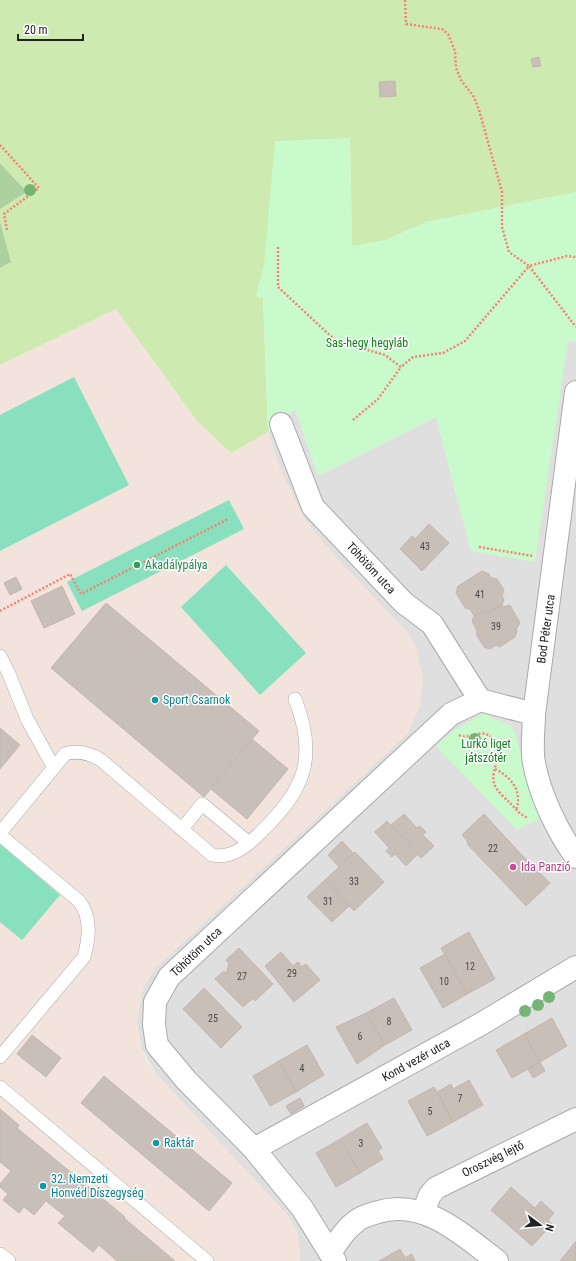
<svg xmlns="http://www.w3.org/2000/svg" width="576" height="1261" font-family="'Roboto Condensed',sans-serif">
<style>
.residential{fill:#e0dfdf}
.military{fill:#f3e3dd}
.grass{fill:#cdebb0}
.forest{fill:#add19e}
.park{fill:#c8facc}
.pitch{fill:#88e0be}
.building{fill:#c7bfb8;stroke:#c4b6ab}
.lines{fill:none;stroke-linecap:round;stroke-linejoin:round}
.lane-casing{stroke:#a9a9a9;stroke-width:14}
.street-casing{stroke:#a9a9a9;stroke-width:24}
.path{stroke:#fa8072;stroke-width:2.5;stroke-dasharray:2 2;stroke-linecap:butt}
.lane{stroke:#fff;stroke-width:13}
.street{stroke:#fff;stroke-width:22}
.tree{fill:#74b475}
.leisure-dot{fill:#2e9e5b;stroke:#fff;stroke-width:1.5}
.culture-dot{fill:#0f9aa8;stroke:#fff;stroke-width:1.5}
.hotel-dot{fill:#d1479c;stroke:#fff;stroke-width:1.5}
.labels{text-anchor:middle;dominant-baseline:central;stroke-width:3;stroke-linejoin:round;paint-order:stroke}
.number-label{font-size:10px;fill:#4b4948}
.park-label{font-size:12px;fill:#0c8416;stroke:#fff}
.leisure-label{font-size:12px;fill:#27864d;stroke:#fff;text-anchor:start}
.street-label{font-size:12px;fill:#222;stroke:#fff}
.culture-label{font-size:12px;fill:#0d838f;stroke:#fff;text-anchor:start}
.hotel-label{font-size:12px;fill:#b23c85;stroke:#fff;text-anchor:start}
</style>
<rect width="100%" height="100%" fill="#f2efe9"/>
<!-- residential -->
<path class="residential" d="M576,341V1261H300L299,1242L296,1230L288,1216L156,1074L142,1049L137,1025L140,1001L144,986L155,968L407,734L414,720L416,647L409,635L341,563L306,522L280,469L268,432L295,409L318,476L436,417L471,551L568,342Z"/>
<!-- military -->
<path class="military" d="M116,309L197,421L231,453L268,432L280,469L306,522L341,563L409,634L416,647L423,679L420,707L407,734L155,968L144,986L140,1001L137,1025L142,1049L147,1062L156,1074L288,1216L296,1230L299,1242L300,1261H0V365Z"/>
<!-- grass -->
<path class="grass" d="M0,0H576V192L426,222L386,240L352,247L350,138L264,266L256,297L263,298L268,432L231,453L197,421L116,309L0,365V268L11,262L0,221V209L27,192L0,163Z"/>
<!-- forest -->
<g class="forest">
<path d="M0,163L27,192L0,209Z"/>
<path d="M0,221L11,262L0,268Z"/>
</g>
<!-- park -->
<g class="park">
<path d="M350,138L352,246L386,240L426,222L576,192V341L568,342L535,562L471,551L436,417L318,476L295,409L268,432L263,298L256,297L264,266L275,141Z"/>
<path d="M483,714L512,726L542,817L517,830L436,746L454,730Z"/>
</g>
<!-- pitch -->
<g class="pitch">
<path d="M74,377L129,485L0,551V415Z"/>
<path d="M229,500L244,529L82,611L67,582Z"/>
<path d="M226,565L306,653L260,695L181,607Z"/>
<path d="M0,844L60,895L22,940L0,922Z"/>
</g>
<!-- building -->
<g class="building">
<path d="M539,57L541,66L533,67L531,59Z"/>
<path d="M395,81L396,96L380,97L379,82Z"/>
<path d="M429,524L449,543L422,571L400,549L412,536L415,539Z"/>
<path d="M482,571L489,574L491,578L497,579L504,590L502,596L504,599L502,605L486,614L484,611L474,616L470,609L465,608L456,593L458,586Z"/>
<path d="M16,577L22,589L10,595L4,583Z"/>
<path d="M62,586L75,614L44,628L31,601Z"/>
<path d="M106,603L259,731L204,797L51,668Z"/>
<path d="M502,605L503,607L510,605L520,623L516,629L517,631L515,637L500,647L496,645L490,649L484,647L476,634L477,631L472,621L474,616L484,611L486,614Z"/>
<path d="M0,728L20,745L0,769Z"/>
<path d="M252,739L288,769L247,819L211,789Z"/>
<path d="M404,814L417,828L420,826L426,832L423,835L434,846L421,858L391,825Z"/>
<path d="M484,814L519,852L496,874L467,844L468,842L462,835Z"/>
<path d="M387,821L418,854L406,866L395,854L392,857L386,851L389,848L375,832Z"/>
<path d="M342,841L353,853L339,867L328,855Z"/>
<path d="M355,852L384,882L354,911L325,880Z"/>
<path d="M519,852L550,883L526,906L496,874Z"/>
<path d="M325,880L349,906L332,922L307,897Z"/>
<path d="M469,932L495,979L467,994L441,948Z"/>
<path d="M239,948L273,984L255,1001L253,998L243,1007L215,979L224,971L226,974L229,963L226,960Z"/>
<path d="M281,952L293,966L298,962L302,967L306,964L320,980L294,1002L265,966Z"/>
<path d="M445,954L467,994L443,1008L420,968Z"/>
<path d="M204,988L242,1027L221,1048L183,1009Z"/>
<path d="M394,998L412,1030L385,1045L366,1013Z"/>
<path d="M366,1013L385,1045L357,1064L336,1027Z"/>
<path d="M552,1018L567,1046L540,1062L524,1034Z"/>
<path d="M524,1034L540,1062L512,1078L496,1050Z"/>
<path d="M32,1035L61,1058L46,1077L17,1054Z"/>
<path d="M307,1045L324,1075L296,1092L279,1061Z"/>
<path d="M279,1061L296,1092L270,1106L253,1076Z"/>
<path d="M540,1062L545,1071L533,1078L528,1069Z"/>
<path d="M104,1076L232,1183L209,1211L81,1103Z"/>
<path d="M469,1080L483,1105L453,1122L437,1092L451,1084L453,1089Z"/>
<path d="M434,1087L453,1122L427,1136L408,1101Z"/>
<path d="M300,1098L304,1106L291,1114L286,1106Z"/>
<path d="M0,1109L19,1125L17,1128L125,1217L124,1218L175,1261H117L99,1245L93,1252L58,1223L65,1216L46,1201L34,1215L24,1207L19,1213L3,1200L8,1194L0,1187V1184L11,1171L0,1162Z"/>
<path d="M367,1123L382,1148L378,1151L383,1159L360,1173L340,1139Z"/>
<path d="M340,1139L360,1173L336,1187L316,1153Z"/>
<path d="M511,1187L535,1208L541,1201L554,1213L548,1220L552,1224L532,1246L491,1210Z"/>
<path d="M576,1241V1261H560Z"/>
<path d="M400,1249L405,1258L412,1254L415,1261H379Z"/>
</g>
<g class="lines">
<defs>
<g id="lane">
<path d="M0,656L9,674L27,719L54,768"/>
<path d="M182,829L202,804L249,843"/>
<path d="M0,833L65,754C78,750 89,753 101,760L212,855C231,859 245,847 258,835C303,792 319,760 295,699"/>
<path d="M0,835L79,901C92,918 89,938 84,957L0,1057"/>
<path d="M0,1087L207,1261"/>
<path d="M0,1254L9,1261"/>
</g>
<g id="street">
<path d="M576,392L534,714C534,729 531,748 534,763C540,795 557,831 576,857"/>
<path d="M281,424L313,507L404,603L432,624L480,700"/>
<path d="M254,1149L481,1024L576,967"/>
<path d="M423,1212L430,1195L436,1188L576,1119"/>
<path d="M330,1253C338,1241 346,1228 358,1220C363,1216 371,1214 378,1212C424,1198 463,1235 497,1261"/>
<path d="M335,1261L302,1208L254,1149L186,1080L157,1045L154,1025L155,1002L169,977L451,714L480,700L534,714"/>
</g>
</defs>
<!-- lane casing -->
<use href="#lane" class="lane-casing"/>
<!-- street casing -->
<use href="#street" class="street-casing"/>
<!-- path -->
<g class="path">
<path d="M405,0L406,24L442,29L448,34L455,51L456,68L461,80L474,97L479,110L502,192V227L509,252L529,266L567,256L576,257"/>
<path d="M0,145L39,188L4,214L7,230"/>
<path d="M278,247V287L336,341L385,355L401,367L413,357L443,353L465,341L529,266L576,327"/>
<path d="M353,420L378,399L401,367"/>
<path d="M479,547L533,556"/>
<path d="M0,611L70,574L81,594L228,519"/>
<path d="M459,735C468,741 482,726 493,739C506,754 488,771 495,786C498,792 505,798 509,802C515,808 520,815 528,818"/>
<path d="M495,769C511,777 523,791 516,810"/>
</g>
<!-- lane -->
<use href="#lane" class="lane"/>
<!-- street -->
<use href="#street" class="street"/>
</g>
<!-- trees -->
<g class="tree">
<circle cx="30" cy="190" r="6"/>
<circle cx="475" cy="739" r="6"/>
<circle cx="549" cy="997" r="6"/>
<circle cx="538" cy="1005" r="6"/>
<circle cx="525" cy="1011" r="6"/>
</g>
<!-- markers -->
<circle class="leisure-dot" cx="137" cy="565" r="4"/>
<g class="culture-dot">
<circle cx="155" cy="700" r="4"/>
<circle cx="156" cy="1143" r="4"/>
<circle cx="43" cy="1186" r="4"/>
</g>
<circle class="hotel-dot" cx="513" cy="867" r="4"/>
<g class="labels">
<!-- number labels -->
<g class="number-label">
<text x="425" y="546">43</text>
<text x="480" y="594">41</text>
<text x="496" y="626">39</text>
<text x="493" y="848">22</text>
<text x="354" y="881">33</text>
<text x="328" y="901">31</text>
<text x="470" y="966">12</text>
<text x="292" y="973">29</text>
<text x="242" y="976">27</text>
<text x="444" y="981">10</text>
<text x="213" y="1018">25</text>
<text x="389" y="1021">8</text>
<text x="360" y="1036">6</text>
<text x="302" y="1068">4</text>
<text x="460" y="1098">7</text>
<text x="430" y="1111">5</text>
<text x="361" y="1143">3</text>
</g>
<!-- park labels -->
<g class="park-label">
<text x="367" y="343">Sas-hegy hegyláb</text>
<text x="486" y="744">Lurkó liget<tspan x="486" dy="14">játszótér</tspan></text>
</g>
<!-- leisure labels -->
<g class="leisure-label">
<text x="145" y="565">Akadálypálya</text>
</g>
<!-- street labels -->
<g class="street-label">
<text transform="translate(371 568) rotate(47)">Töhötöm utca</text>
<text transform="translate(546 629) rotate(-82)">Bod Péter utca</text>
<text transform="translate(196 952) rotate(-44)">Töhötöm utca</text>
<text transform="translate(416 1060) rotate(-29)">Kond vezér utca</text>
<text transform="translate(493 1159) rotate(-26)">Oroszvég lejtő</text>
</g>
<!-- culture labels -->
<g class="culture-label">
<text x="163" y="700">Sport Csarnok</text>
<text x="164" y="1143">Raktár</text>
<text x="51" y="1179">32. Nemzeti<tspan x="51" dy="14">Honvéd Díszegység</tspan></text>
</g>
<!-- hotel labels -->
<g class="hotel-label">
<text x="521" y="867">Ida Panzió</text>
</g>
</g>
<!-- north arrow -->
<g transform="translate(540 1225) rotate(106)" stroke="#ffffff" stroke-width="3" paint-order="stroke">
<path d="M0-3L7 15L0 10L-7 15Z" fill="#222222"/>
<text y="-6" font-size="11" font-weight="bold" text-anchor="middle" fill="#222222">N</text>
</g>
<!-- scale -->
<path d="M18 34v6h65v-6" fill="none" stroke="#222222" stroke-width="2"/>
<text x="24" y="34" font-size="12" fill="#222222" stroke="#ffffff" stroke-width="3" paint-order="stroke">20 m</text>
</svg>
